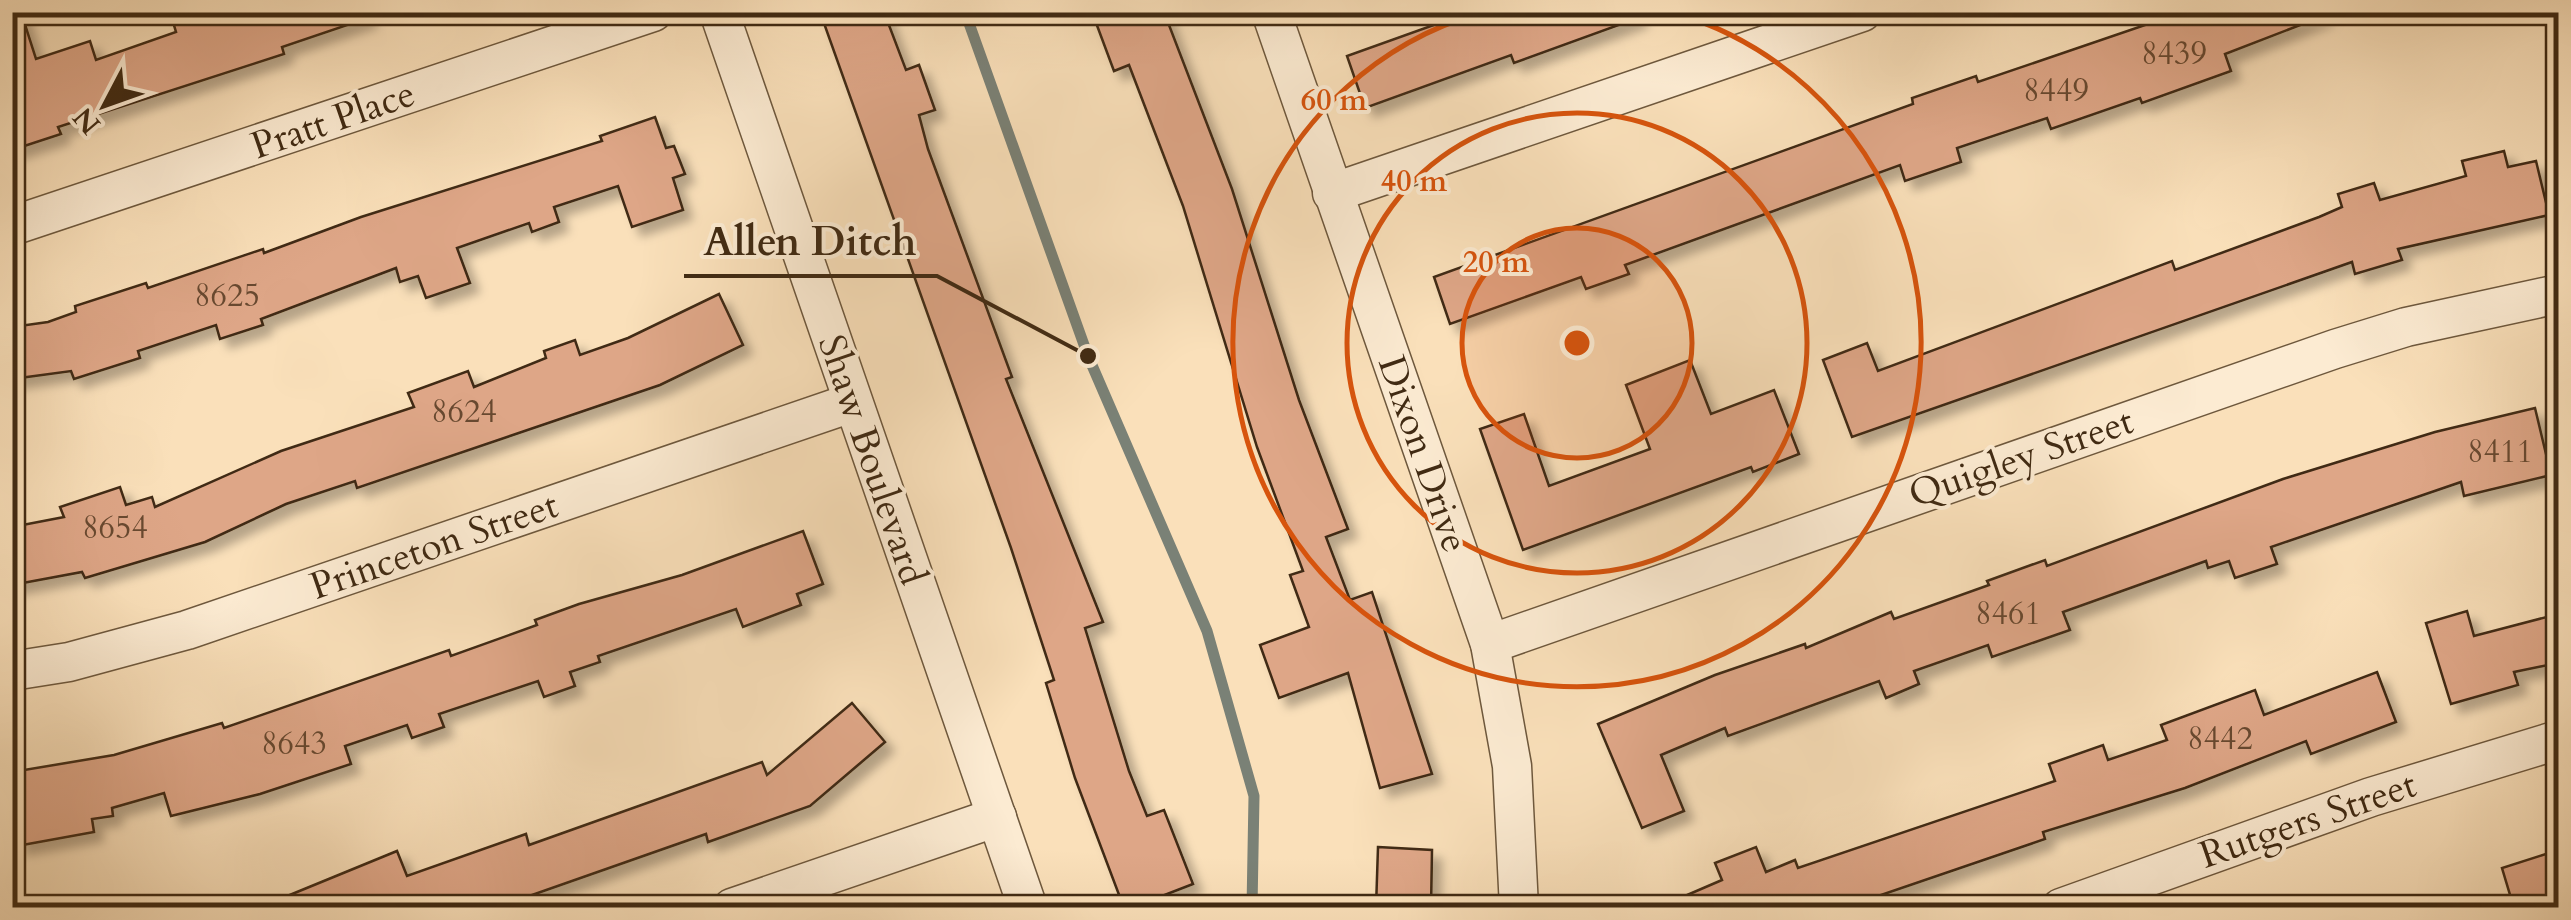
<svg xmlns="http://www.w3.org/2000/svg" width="2571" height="920" font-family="Cardo,serif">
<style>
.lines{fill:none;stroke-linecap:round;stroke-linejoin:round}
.stream{stroke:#7a8176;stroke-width:11}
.building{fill:#dea687;stroke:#402a13;stroke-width:2.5;filter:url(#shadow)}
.minor-casing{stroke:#6e583d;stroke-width:41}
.minor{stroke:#fcebd2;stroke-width:38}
.ring{fill:none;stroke:#d7540d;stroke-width:5}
.labels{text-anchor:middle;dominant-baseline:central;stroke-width:8;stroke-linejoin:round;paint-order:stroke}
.number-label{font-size:32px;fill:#684930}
.street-label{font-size:38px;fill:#402a13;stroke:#fcebd2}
.centre{fill:#d7540d;stroke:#fcebd2;stroke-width:5}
.ring-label{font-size:30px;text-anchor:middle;font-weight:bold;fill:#d7540d;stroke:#fcebd2;stroke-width:8;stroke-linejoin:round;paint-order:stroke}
.leader{fill:none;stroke:#402a13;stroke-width:4}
.callout-dot{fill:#402a13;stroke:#fcebd2;stroke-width:4}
.callout-label{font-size:40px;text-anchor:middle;font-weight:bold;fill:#402a13;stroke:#fcebd2;stroke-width:8;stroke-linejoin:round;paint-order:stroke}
</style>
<defs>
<filter id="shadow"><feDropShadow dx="9" dy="9" stdDeviation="5" flood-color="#0004"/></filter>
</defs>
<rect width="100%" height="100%" fill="#fae0ba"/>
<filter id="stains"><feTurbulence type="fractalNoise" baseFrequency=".002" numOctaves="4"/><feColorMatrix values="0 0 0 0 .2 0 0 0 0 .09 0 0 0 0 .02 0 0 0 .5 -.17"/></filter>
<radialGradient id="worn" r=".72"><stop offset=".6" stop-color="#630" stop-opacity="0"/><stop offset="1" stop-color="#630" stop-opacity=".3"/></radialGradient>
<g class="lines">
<!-- stream -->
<path class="stream" d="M965,12L1088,356L1207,631L1254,796L1252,908"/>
</g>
<!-- building -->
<g class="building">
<path d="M12,12H21L36,59L90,41L96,60L176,32L170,12H367L368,18L282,47L284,54L58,127L61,134L12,150Z"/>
<path d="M820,12H884L906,70L919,65L935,110L919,115L928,149L1012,377L1006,379L1103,622L1085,628L1129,771L1147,816L1164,810L1193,884L1131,908H1124L1075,778L1046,683L1054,680L1011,548Z"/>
<path d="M1092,12H1164L1232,189L1299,400L1348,529L1326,537L1350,600L1372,592L1432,774L1380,788L1348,673L1279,698L1260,645L1309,627L1290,575L1303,571L1257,447L1183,206L1129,65L1114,71Z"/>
<path d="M1470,12H1637L1638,18L1514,63L1511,55L1365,108L1347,56Z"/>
<path d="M2183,12L2326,15L2225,54L2231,71L2142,103L2140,98L2051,129L2047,118L1957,148L1961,162L1905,181L1900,165L1625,265L1629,274L1586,289L1581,277L1450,324L1434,277L1913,104L1912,98L1976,76L1978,82Z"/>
<path d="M655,117L666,148L674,146L685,174L673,178L683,210L632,227L618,186L554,207L559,222L532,232L529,223L457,248L470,283L426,298L418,276L400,282L396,268L261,319L263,325L220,339L216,325L138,351L140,358L74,379L71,371L12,379V327L48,322L76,312L75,306L146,283L148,288L263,249L264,253L361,217L602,141L600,136Z"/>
<path d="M2504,151L2508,167L2536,161L2549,215L2398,249L2402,260L2355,274L2352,262L1852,437L1823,360L1867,343L1878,371L2172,261L2175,270L2319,217L2342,207L2338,194L2374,183L2380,200L2466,176L2462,161Z"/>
<path d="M719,294L743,345L660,385L357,488L355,481L286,504L205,542L85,578L82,572L12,585V527L64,517L60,507L120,487L126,505L152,497L155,507L281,451L414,407L408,393L468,371L474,387L546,358L544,351L575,340L580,355L628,338Z"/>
<path d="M1690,360L1711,414L1774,390L1799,454L1753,472L1751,467L1523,550L1480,429L1524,414L1549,486L1650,449L1626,385Z"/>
<path d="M2535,408L2551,475L2464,496L2461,482L2271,547L2277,564L2235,578L2229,561L2208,568L2206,561L2063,612L2070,630L1992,657L1988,645L1914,671L1919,684L1886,698L1879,681L1728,736L1725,728L1661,755L1684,811L1642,828L1598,724L1715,675L1805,644L1806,648L1891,612L1894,619L1989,585L1987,581L2045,560L2047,566L2283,479L2435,432Z"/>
<path d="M803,531L823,584L797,594L801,605L743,627L736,609L598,656L600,662L570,672L575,686L544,697L538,681L439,714L444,727L412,738L407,725L345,746L351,764L260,794L171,816L164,793L112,808L113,816L92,819L94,832L17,846L12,772L114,755L222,723L224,728L449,650L451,656L537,625L535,620L579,604L682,575Z"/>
<path d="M2467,611L2474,636L2558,614V663L2514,672L2518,685L2451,704L2426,623Z"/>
<path d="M2377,672L2396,722L2311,754L2306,741L2185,788L2043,832L2045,839L1843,908H1657L1722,880L1715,863L1756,847L1766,872L1795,860L1798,868L2055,781L2049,764L2103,745L2108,760L2167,740L2161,725L2255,690L2264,715Z"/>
<path d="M852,703L885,742L810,806L708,842L706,834L495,908H258L397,851L407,876L526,834L529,845L762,762L767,775Z"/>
<path d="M1378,847L1432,850L1431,908H1376Z"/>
<path d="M2552,852L2558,873V902L2514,908L2502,868Z"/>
</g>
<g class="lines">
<defs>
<g id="minor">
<path d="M719,12L1028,908"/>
<path d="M1271,12L1490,644L1512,766L1519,908"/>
<path d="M1332,193L1862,12"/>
<path d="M12,226L653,12"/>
<path d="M1490,644L2335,349L2406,327L2558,294"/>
<path d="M12,671L69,662L187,630L851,403"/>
<path d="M732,908L997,817"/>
<path d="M2061,908L2371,797L2558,740"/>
</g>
</defs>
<!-- minor casing -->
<use href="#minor" class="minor-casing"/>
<!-- minor -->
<use href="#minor" class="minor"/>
</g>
<!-- distance rings -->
<circle cx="1577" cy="343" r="115" fill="#d7540d" fill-opacity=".12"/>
<g class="ring">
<circle cx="1577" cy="343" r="115"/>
<circle cx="1577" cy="343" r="230"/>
<path d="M1675 13A344 344 0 1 1 1479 13"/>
</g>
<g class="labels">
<!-- number labels -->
<g class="number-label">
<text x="2174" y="54">8439</text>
<text x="2056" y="91">8449</text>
<text x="227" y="296">8625</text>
<text x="464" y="412">8624</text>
<text x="2500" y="452">8411</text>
<text x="115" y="528">8654</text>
<text x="2008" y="614">8461</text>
<text x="2220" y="739">8442</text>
<text x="294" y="744">8643</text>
</g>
<!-- street labels -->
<g class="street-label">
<text transform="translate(333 120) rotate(-19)">Pratt Place</text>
<text transform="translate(1423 454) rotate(71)">Dixon Drive</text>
<text transform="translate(2021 458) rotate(-19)">Quigley Street</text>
<text transform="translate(872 460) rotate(71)">Shaw Boulevard</text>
<text transform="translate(434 546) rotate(-19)">Princeton Street</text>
<text transform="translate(2308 820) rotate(-19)">Rutgers Street</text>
</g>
</g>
<circle cx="1577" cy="343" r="15" class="centre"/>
<g class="ring-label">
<text x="1334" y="110">60 m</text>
<text x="1414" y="191">40 m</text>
<text x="1496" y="272">20 m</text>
</g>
<!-- callouts -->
<path class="leader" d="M1088 356L937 276H684"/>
<circle class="callout-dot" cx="1088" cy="356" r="10"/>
<g class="callout-label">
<text x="810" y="255">Allen Ditch</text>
</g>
<!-- margin -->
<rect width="2571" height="920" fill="none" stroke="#fae0ba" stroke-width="50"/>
<rect x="15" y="15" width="2541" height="890" fill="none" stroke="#402a13" stroke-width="5"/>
<rect x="25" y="25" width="2521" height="870" fill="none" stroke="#402a13" stroke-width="2.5"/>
<!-- north arrow -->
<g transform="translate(105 105) rotate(229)" stroke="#fcebd2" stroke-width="8" paint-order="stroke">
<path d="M0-8L18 38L0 25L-18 38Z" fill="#402a13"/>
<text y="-15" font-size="28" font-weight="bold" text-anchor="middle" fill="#402a13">N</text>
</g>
<rect width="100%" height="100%" filter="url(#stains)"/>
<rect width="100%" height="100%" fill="url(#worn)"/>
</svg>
